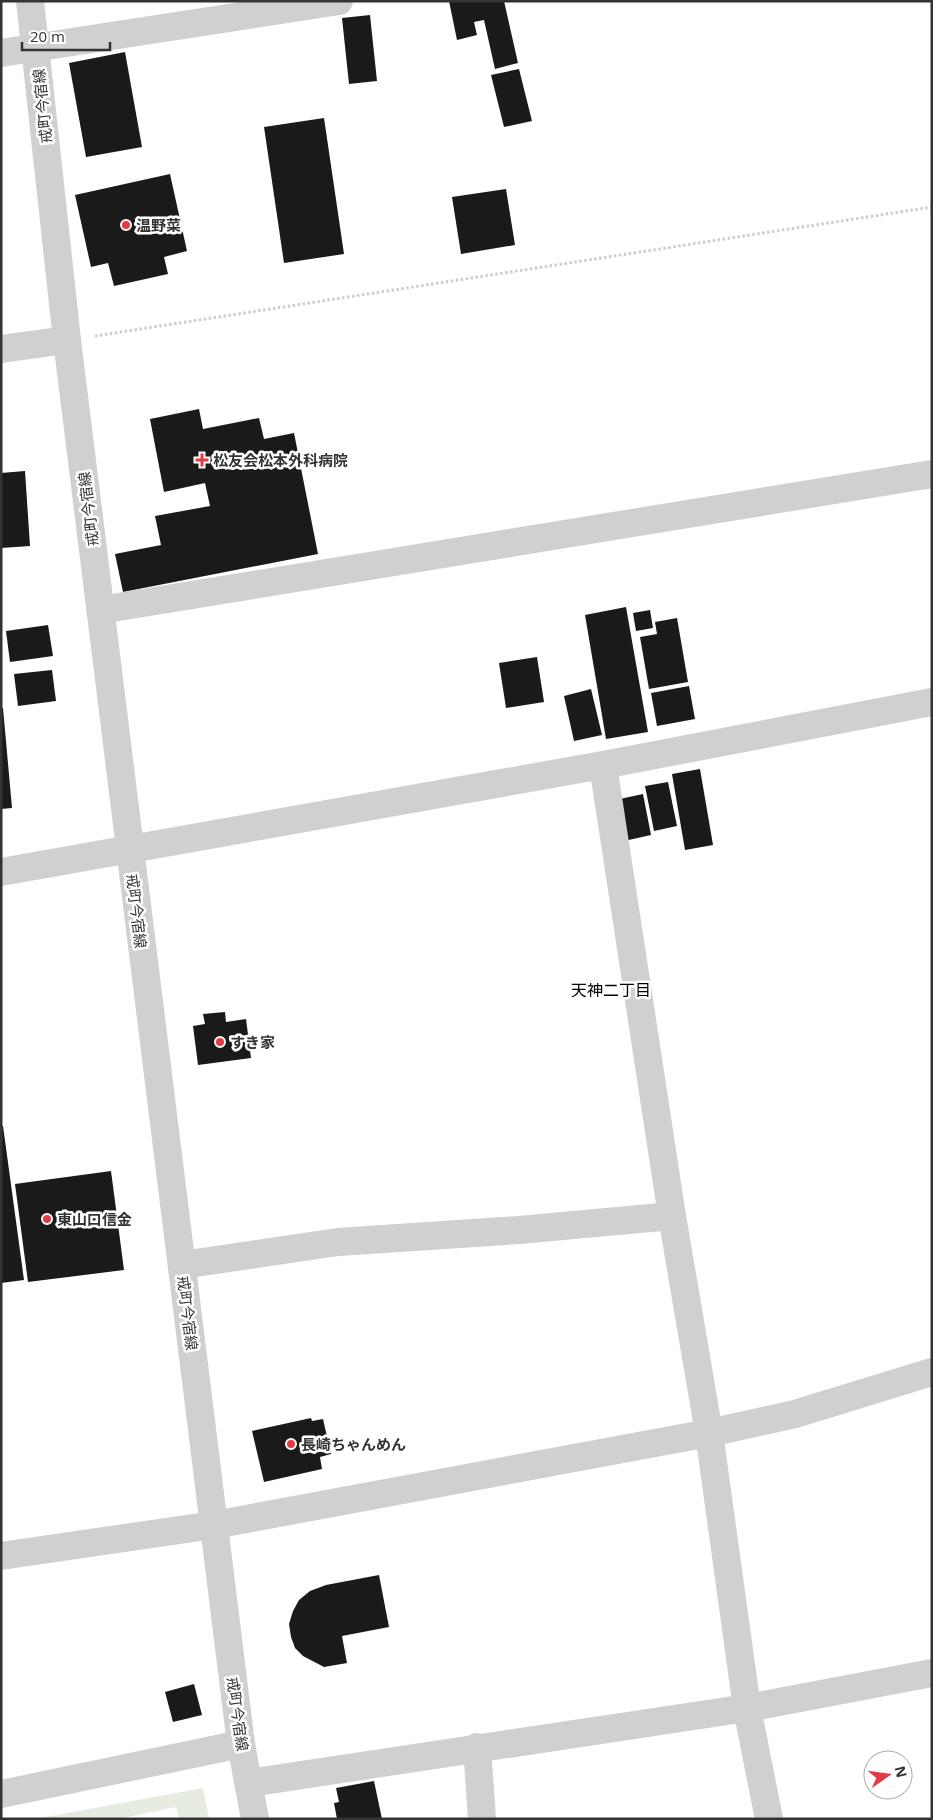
<svg xmlns="http://www.w3.org/2000/svg" width="933" height="1820" font-family="'Open Sans','Noto Sans JP',sans-serif">
<style>
.green{fill:#e6ecdf}
.building{fill:#1a1a1a}
.lines{fill:none;stroke-linecap:round;stroke-linejoin:round}
.path{stroke:#cdcdcd;stroke-width:3;stroke-dasharray:2.5 2.5;stroke-linecap:butt}
.minor{stroke:#d0d0d0;stroke-width:28}
.poi-dot{fill:#e63946;stroke:#fff;stroke-width:2}
.labels{text-anchor:middle;dominant-baseline:central;stroke-width:5;stroke-linejoin:round;paint-order:stroke}
.street-label{font-size:15px;fill:#333;stroke:#fff}
.poi-label{font-size:15px;font-weight:bold;fill:#333;stroke:#fff;text-anchor:start}
.neighbourhood-label{font-size:16px;fill:#000;stroke:#fff}
</style>
<rect width="100%" height="100%" fill="#fff"/>
<!-- green -->
<path class="green" d="M203,1788L209,1819H179L176,1807L118,1819H35Z"/>
<!-- building -->
<g class="building">
<path d="M449,1H504L518,63L495,69L484,20L474,22L477,35L457,40Z"/>
<path d="M370,15L377,81L349,84L342,18Z"/>
<path d="M125,52L142,147L86,157L69,63Z"/>
<path d="M519,69L532,121L504,127L491,75Z"/>
<path d="M324,118L344,254L284,263L264,127Z"/>
<path d="M170,174L187,251L164,257L168,274L114,286L108,263L91,267L75,195Z"/>
<path d="M506,189L515,245L461,254L452,197Z"/>
<path d="M199,409L203,429L259,418L264,439L294,433L318,554L123,592L115,554L161,545L155,516L210,506L205,483L164,492L150,419Z"/>
<path d="M25,471L30,546L1,548V473Z"/>
<path d="M626,607L648,732L606,739L585,615Z"/>
<path d="M650,610L653,628L636,631L633,613Z"/>
<path d="M677,618L688,682L649,689L640,637L657,634L655,622Z"/>
<path d="M48,625L53,656L10,662L6,631Z"/>
<path d="M537,657L544,702L506,708L499,663Z"/>
<path d="M52,670L56,701L18,706L14,674Z"/>
<path d="M689,686L695,719L657,726L651,693Z"/>
<path d="M591,689L602,735L574,741L564,696Z"/>
<path d="M1,708H3L12,808L1,809Z"/>
<path d="M700,769L713,845L685,850L672,774Z"/>
<path d="M668,782L677,826L654,831L645,786Z"/>
<path d="M643,794L651,835L624,841L615,800Z"/>
<path d="M225,1012L226,1022L246,1019L251,1058L198,1065L193,1026L205,1024L203,1014Z"/>
<path d="M1,1126H3L24,1280L1,1283Z"/>
<path d="M111,1171L124,1270L28,1282L15,1184Z"/>
<path d="M311,1418L312,1421L323,1419L331,1454L320,1457L322,1469L264,1482L252,1431Z"/>
<path d="M379,1575L389,1627L342,1636L347,1663L324,1667L303,1656L295,1648L291,1637L289,1624L293,1611L299,1600L310,1591L326,1585Z"/>
<path d="M194,1684L202,1715L173,1722L165,1692Z"/>
<path d="M374,1781L382,1819H337L334,1803L339,1802L336,1788Z"/>
</g>
<g class="lines">
<!-- path -->
<path class="path" d="M95,336L932,207"/>
<!-- minor -->
<g class="minor">
<path d="M30,1L67,340L241,1744L255,1819"/>
<path d="M1,53L339,1"/>
<path d="M1,349L67,340"/>
<path d="M100,610L932,474"/>
<path d="M603,765L672,1216L709,1433L747,1708L769,1819"/>
<path d="M1,872L603,765L932,702"/>
<path d="M182,1265L338,1242L519,1230L672,1216"/>
<path d="M1,1556L214,1525L709,1433L795,1414L932,1372"/>
<path d="M477,1747L482,1819"/>
<path d="M249,1783L747,1708L932,1673"/>
<path d="M1,1794L241,1744"/>
</g>
</g>
<!-- markers -->
<g class="poi-dot">
<circle cx="126" cy="225" r="5"/>
<path d="M199.5 452.5h5v5h5v5h-5v5h-5v-5h-5v-5h5z"/>
<circle cx="220" cy="1042" r="5"/>
<circle cx="47" cy="1219" r="5"/>
<circle cx="291" cy="1444" r="5"/>
</g>
<g class="labels">
<!-- street labels -->
<g class="street-label">
<text transform="translate(42 106) rotate(-96)">戒町今宿線</text>
<text transform="translate(88 509) rotate(-97)">戒町今宿線</text>
<text transform="translate(137 911) rotate(83)">戒町今宿線</text>
<text transform="translate(188 1313) rotate(83)">戒町今宿線</text>
<text transform="translate(238 1714) rotate(82)">戒町今宿線</text>
</g>
<!-- poi labels -->
<g class="poi-label">
<text x="136" y="225">温野菜</text>
<text x="213" y="460">松友会松本外科病院</text>
<text x="230" y="1042">すき家</text>
<text x="57" y="1219">東山口信金</text>
<text x="301" y="1444">長崎ちゃんめん</text>
</g>
<!-- neighbourhood labels -->
<g class="neighbourhood-label">
<text x="611" y="990">天神二丁目</text>
</g>
</g>
<!-- border -->
<rect width="933" height="1820" fill="none" stroke="#333333" stroke-width="5"/>
<!-- north arrow -->
<g transform="translate(888 1775) rotate(76)"><circle r="24" fill="#ffffff" stroke="#adadad"/>
<path d="M0-4L9 19L0 12L-9 19Z" fill="#e63946"/>
<text y="-8" font-size="14" font-weight="bold" text-anchor="middle" fill="#333333">N</text>
</g>
<!-- scale -->
<path d="M22 42v8h88v-8" fill="none" stroke="#333333" stroke-width="2.5"/>
<text x="30" y="42" font-size="15" fill="#333333" stroke="#ffffff" stroke-width="4" paint-order="stroke">20 m</text>
</svg>
